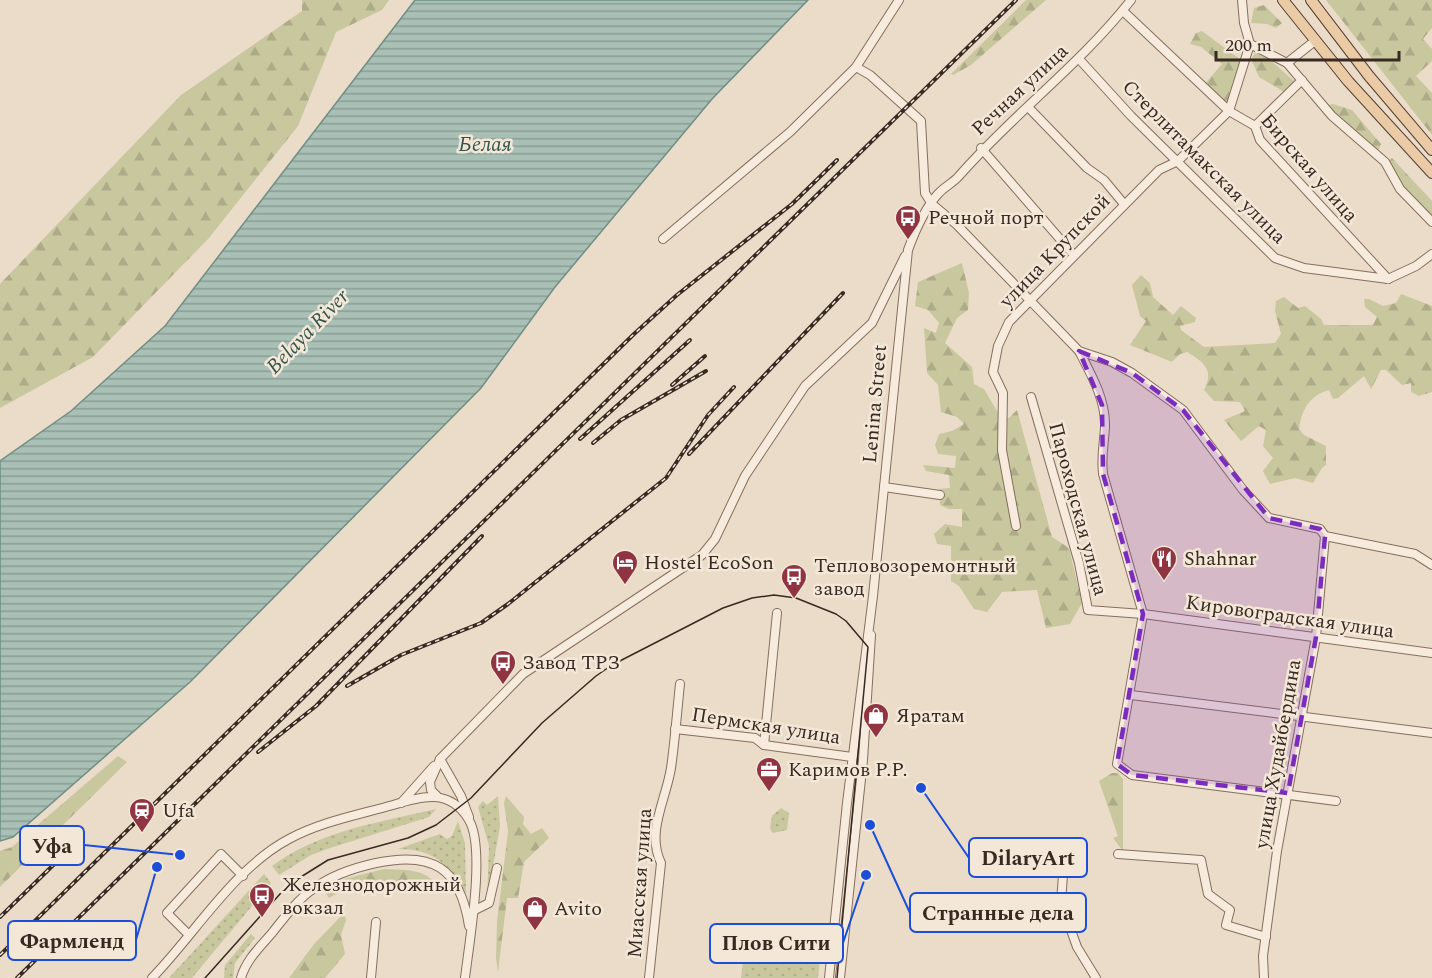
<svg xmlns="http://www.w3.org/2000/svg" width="1432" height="978" font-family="Spectral,serif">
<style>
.grass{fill:url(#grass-dots)}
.forest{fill:url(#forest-firs)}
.water{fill:url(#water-rules);stroke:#708e82;stroke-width:1.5}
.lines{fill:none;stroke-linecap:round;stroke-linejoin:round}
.minor-casing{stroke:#866e5f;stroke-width:10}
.major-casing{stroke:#543e33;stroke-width:12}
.minor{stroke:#f6ebdc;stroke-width:8}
.major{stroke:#eacba5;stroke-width:10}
.tram{stroke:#382921;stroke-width:1.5}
.rail-casing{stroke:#382921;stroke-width:4}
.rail{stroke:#f3e7d8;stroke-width:1.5;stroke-dasharray:4.5;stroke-linecap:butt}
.marked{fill:#7b2cbf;fill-opacity:0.2;stroke:#7b2cbf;stroke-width:4.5;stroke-dasharray:12 8;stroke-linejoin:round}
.labels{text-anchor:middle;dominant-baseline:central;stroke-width:5;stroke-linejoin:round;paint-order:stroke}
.street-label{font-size:20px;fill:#382921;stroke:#f3e7d8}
.poi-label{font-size:20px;fill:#382921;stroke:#f3e7d8;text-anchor:start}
.water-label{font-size:21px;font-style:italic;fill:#32564f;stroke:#f3e7d8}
.leader{fill:none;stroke:#1d4ed8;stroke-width:2}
.callout-dot{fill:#1d4ed8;stroke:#f3e7d8;stroke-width:2}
.callout{fill:#f3e7d8;stroke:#1d4ed8;stroke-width:2}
.callout-label{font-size:21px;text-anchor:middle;font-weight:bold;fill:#382921}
</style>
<defs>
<pattern id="grass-dots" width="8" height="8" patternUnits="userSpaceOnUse" patternTransform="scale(1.5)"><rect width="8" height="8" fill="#c8c79e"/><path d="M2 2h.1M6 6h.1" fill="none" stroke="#adab88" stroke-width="1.8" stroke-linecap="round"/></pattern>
<pattern id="forest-firs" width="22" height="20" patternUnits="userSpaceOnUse" patternTransform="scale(1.5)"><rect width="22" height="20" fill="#c8c79e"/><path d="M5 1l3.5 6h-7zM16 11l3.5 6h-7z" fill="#adab88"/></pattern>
<pattern id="water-rules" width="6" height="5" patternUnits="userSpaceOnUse" patternTransform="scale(1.5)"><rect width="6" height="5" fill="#a9c0b6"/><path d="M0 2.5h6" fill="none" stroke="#8b9c94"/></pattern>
</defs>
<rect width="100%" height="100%" fill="#ebdcc9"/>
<!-- grass -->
<g class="grass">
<path d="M498,796L500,826L487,901L489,846L478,807L483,801L487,805Z"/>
<path d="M781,808L789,813L787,830L773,833L770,828L772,816Z"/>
<path d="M436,809L429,817L330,848L311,855L279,875L272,866C321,830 378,823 436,809Z"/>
<path d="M458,821L465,843L466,893C449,864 433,849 398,849L440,834L447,839L452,836Z"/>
<path d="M264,874L271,883L192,978H169Z"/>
<path d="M251,934L255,938L235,963L233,978H224L225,965Z"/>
<path d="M746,934L822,941L818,978H741Z"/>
</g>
<!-- forest -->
<g class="forest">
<path d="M302,0H389L382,10L336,32L298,126L209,238L93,357L0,408V284L181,95L302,11Z"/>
<path d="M1026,0H1046L971,65L953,75L951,74Z"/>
<path d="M1326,0H1432V28L1423,39L1432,49V61L1416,76L1432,93V135Z"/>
<path d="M1264,5L1282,23L1276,28L1267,24L1251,23L1254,8Z"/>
<path d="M1202,31L1241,60L1228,108L1204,85L1222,64L1201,47L1190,44L1196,33Z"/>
<path d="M1255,53L1269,59L1294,81L1284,92L1259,77L1251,59Z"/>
<path d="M1333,104L1352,110L1381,144L1379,149L1376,150L1334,113L1329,105Z"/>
<path d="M1392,158L1432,201V217L1404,187L1388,162Z"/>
<path d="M962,263L969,293L968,310L957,318L945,343L972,367L974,384L984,389L1000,416L1009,418L1017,410L1052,537L1069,548L1082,603L1070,624L1046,628L1037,590L1002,592L987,612L974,609L959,586L951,581V546L937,544L934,534L945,524L962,527V509H949L940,505L939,489L950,488L949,475L926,471L923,465L955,468L956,456L938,454L935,445L939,434L952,431L964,424L957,417L941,412L938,385L927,373L924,328L936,333L939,323L928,310L915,306L918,282Z"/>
<path d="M1141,275L1150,283L1153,297L1173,315L1181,306L1196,318L1195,322L1180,326L1181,330L1204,347L1275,343L1281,334L1275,311L1276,301L1284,297L1298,308L1305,306L1321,319L1324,325H1373L1377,317L1365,307L1364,299H1369L1383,306L1396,303L1401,294L1432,306V392L1419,396L1411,392V383L1402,385L1386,370H1381L1371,389L1364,376L1338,398L1333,399L1329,390C1309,396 1302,409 1299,429L1304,435L1326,446V465L1322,468L1313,483L1295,478L1270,484L1263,471L1273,458L1263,446L1266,430L1259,426L1241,441L1224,420L1245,411L1240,402L1214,401L1204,390C1214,370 1205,363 1187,352L1180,354L1172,362L1130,345L1146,321L1140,316L1132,285Z"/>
<path d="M118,756L127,762L0,887V851L12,847Z"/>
<path d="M1112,773H1118L1123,779V851L1113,838L1118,836L1099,781Z"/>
<path d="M506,796L524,817L523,824L531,834L542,828L549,838L524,862L518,898H507L498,972L496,958L497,922L508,831L504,803Z"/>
<path d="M384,869C401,870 424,868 435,883L433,891C396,880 363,877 329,898L325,892L344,879Z"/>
<path d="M344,913L346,920L341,935L345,954L325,978H289L314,944Z"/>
</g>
<!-- water -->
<path class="water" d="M415,0H808L712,99L555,287L481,388L190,682L13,837L0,841V461L71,411L165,326Z"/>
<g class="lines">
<defs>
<g id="minor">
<path d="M1242,0L1244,23L1250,44"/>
<path d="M1123,11L1229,111L1255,126L1260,140L1388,279"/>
<path d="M1250,44L1287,63L1332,116L1385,162L1400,189L1432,222"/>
<path d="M1079,59L1131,116L1275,258L1304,268L1388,279"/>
<path d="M1287,63L1316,40"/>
<path d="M856,67L870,75L921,121L925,193L932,204L957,225L1079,351L1112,362L1132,373L1183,410L1243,490L1269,518L1320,529L1325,536L1415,554L1432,565"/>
<path d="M1028,107L1087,168L1104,180L1124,204"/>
<path d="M1255,126L1302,80"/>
<path d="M981,148L1073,254"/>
<path d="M663,239L790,132L856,67L899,0"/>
<path d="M1388,279L1416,266L1432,254"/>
<path d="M1079,351C1091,374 1106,400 1105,427C1104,445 1101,455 1103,474L1143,614L1117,764L1132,775L1336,801"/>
<path d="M1031,397L1079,563L1088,610L1143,614L1432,653"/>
<path d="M884,487L940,495"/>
<path d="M1016,526L1002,450L1003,393L993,372L998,346L1009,322L1159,170L1178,161L1229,111L1250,44"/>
<path d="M1131,695L1432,733"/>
<path d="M675,729L755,738L764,745L852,757"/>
<path d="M764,745L777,613"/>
<path d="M440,759L461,796L469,817"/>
<path d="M437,796L431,790L430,782L440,759L523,674L702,555L715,539L745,476L805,386L872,323L905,256"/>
<path d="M401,803L434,766"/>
<path d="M1059,847L1063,875L1061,902L1077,947L1096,978"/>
<path d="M1118,854L1201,860L1208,894L1230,910L1226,925L1266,937"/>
<path d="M473,911L489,903L497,868"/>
<path d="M189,935L167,913L221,854L243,876"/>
<path d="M152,978C194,935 234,868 289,839C320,822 358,815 393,805C422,796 450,788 469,820C486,849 469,943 465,978"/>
<path d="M241,978C246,960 260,947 272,933C284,918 297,900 313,889C332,875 353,868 376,863C432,851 460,867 469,926"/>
<path d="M371,978L376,922"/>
<path d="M649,978L661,863C646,832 666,800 671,768C675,740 677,712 680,684"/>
<path d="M829,978L847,803L873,596L908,250C915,231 924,209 938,194C944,187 953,183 959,176C1013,114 1080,65 1131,0"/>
<path d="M840,978L863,760L871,635"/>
<path d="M1264,978L1263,956L1277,851L1316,637L1325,536"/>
</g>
<g id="major">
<path d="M1283,0L1348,81L1432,173"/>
<path d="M1311,0L1369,76L1432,150"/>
</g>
</defs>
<!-- minor casing -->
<use href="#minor" class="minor-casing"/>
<!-- major casing -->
<use href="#major" class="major-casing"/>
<!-- minor -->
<use href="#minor" class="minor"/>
<!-- major -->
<use href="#major" class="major"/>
<!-- tram -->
<path class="tram" d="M205,978L288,885L328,860L408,838L436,825L471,798L542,723L596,676L612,665L723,608L752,598L774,595L796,598L836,614L846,621L868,647L837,978"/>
<defs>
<g id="rail">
<path d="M672,385L705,356"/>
<path d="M580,439L690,340"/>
<path d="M593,443L621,420L706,371"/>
<path d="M689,454L843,293"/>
<path d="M347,686L401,655L481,623L508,604L666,478L708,415L734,387"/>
<path d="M258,752L316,706L482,536"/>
<path d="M0,917L82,837"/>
<path d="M0,955L634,334L677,295L792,204L837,160"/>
<path d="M17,978L1016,0"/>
</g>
</defs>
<!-- rail casing -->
<use href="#rail" class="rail-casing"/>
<!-- rail -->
<use href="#rail" class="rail"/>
</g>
<!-- marked area -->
<path class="marked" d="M1079,351L1132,373L1183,410L1269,518L1320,529L1325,536L1316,637L1288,793L1132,775L1117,764L1143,614L1103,474L1102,405Z"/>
<!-- icons -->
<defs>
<symbol id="bus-pin" viewBox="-11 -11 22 30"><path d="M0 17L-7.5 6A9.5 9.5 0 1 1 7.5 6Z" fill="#903442" stroke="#f3e7d8"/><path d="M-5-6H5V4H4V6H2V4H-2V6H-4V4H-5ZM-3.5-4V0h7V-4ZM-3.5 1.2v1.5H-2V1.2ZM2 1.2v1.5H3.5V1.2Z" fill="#fff"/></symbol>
<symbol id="restaurant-pin" viewBox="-11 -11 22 30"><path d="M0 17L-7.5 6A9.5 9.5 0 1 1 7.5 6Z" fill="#903442" stroke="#f3e7d8"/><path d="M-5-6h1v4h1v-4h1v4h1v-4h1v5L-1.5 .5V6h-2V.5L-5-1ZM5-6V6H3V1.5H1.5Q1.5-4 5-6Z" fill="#fff"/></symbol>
<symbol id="hotel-pin" viewBox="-11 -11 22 30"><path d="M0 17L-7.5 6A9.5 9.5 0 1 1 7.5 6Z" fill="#903442" stroke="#f3e7d8"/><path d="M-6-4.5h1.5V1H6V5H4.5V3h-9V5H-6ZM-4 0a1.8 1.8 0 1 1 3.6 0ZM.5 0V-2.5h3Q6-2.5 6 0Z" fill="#fff"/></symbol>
<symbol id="shop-pin" viewBox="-11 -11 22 30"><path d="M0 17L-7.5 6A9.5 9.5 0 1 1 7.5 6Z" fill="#903442" stroke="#f3e7d8"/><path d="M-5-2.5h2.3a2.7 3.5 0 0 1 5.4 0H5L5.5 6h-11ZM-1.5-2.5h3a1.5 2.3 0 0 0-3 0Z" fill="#fff"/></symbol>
<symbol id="office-pin" viewBox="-11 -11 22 30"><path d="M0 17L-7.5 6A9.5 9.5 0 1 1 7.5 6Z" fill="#903442" stroke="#f3e7d8"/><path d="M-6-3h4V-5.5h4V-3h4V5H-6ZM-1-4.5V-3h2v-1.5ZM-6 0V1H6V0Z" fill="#fff"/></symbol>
<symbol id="station-pin" viewBox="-11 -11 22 30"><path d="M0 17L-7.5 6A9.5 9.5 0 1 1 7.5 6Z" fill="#903442" stroke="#f3e7d8"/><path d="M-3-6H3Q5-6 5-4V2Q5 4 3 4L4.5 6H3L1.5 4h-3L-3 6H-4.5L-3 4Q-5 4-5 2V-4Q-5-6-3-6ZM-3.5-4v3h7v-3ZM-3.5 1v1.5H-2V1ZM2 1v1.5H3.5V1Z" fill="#fff"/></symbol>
</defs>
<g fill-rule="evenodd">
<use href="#bus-pin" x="893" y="203" width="30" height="40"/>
<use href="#restaurant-pin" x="1149" y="544" width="30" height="40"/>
<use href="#hotel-pin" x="610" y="548" width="30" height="40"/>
<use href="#bus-pin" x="779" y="562" width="30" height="40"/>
<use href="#bus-pin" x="488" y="648" width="30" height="40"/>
<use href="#shop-pin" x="861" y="701" width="30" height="40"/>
<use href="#office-pin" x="754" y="755" width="30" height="40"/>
<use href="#station-pin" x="127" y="796" width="30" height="40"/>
<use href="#bus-pin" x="247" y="881" width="30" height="40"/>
<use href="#shop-pin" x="520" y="894" width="30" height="40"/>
</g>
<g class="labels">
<!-- street labels -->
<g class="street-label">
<text transform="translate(1020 90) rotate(-43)">Речная улица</text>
<text transform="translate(1204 162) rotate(45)">Стерлитамакская улица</text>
<text transform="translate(1309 168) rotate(49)">Бирская улица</text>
<text transform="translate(1055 251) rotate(-46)">улица Крупской</text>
<text transform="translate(875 404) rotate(-85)">Lenina Street</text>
<text transform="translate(1078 509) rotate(75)">Пароходская улица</text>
<text transform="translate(1290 617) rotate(8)">Кировоградская улица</text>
<text transform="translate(766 726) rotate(9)">Пермская улица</text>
<text transform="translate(1278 754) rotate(-80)">улица Худайбердина</text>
<text transform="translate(640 883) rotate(-86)">Миасская улица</text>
</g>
<!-- poi labels -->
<g class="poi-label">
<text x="928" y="218">Речной порт</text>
<text x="1184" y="559">Shahnar</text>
<text x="644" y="563">Hostel EcoSon</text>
<text x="814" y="566">Тепловозоремонтный<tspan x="814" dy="23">завод</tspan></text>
<text x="522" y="663">Завод ТРЗ</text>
<text x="896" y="716">Яратам</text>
<text x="788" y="770">Каримов Р.Р.</text>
<text x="162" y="811">Ufa</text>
<text x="282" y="885">Железнодорожный<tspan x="282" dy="23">вокзал</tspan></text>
<text x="554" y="909">Avito</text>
</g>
<!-- water labels -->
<g class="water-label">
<text x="485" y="145">Белая</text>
<text transform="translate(308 332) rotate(-46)">Belaya River</text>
</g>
</g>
<!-- callouts -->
<path class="leader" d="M180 855L84 845M921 788L969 858M870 825L910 913M157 867L136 940M866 875L843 943"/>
<g class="callout-dot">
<circle cx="180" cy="855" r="6"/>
<circle cx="921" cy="788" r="6"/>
<circle cx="870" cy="825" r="6"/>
<circle cx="157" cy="867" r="6"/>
<circle cx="866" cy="875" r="6"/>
</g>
<g class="callout">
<rect x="20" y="826" width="64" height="39" rx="6"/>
<rect x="969" y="838" width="118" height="39" rx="6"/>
<rect x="910" y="893" width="176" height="39" rx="6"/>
<rect x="8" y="921" width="128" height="39" rx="6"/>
<rect x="710" y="924" width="133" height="39" rx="6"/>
</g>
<g class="callout-label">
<text x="52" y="853">Уфа</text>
<text x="1028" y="865">DilaryArt</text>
<text x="998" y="920">Странные дела</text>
<text x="72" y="948">Фармленд</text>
<text x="776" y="950">Плов Сити</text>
</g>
<!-- scale -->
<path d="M1216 51v9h183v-9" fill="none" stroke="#382921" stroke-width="3"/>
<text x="1225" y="51" font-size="18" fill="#382921" stroke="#f3e7d8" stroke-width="4.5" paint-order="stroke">200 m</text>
</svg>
